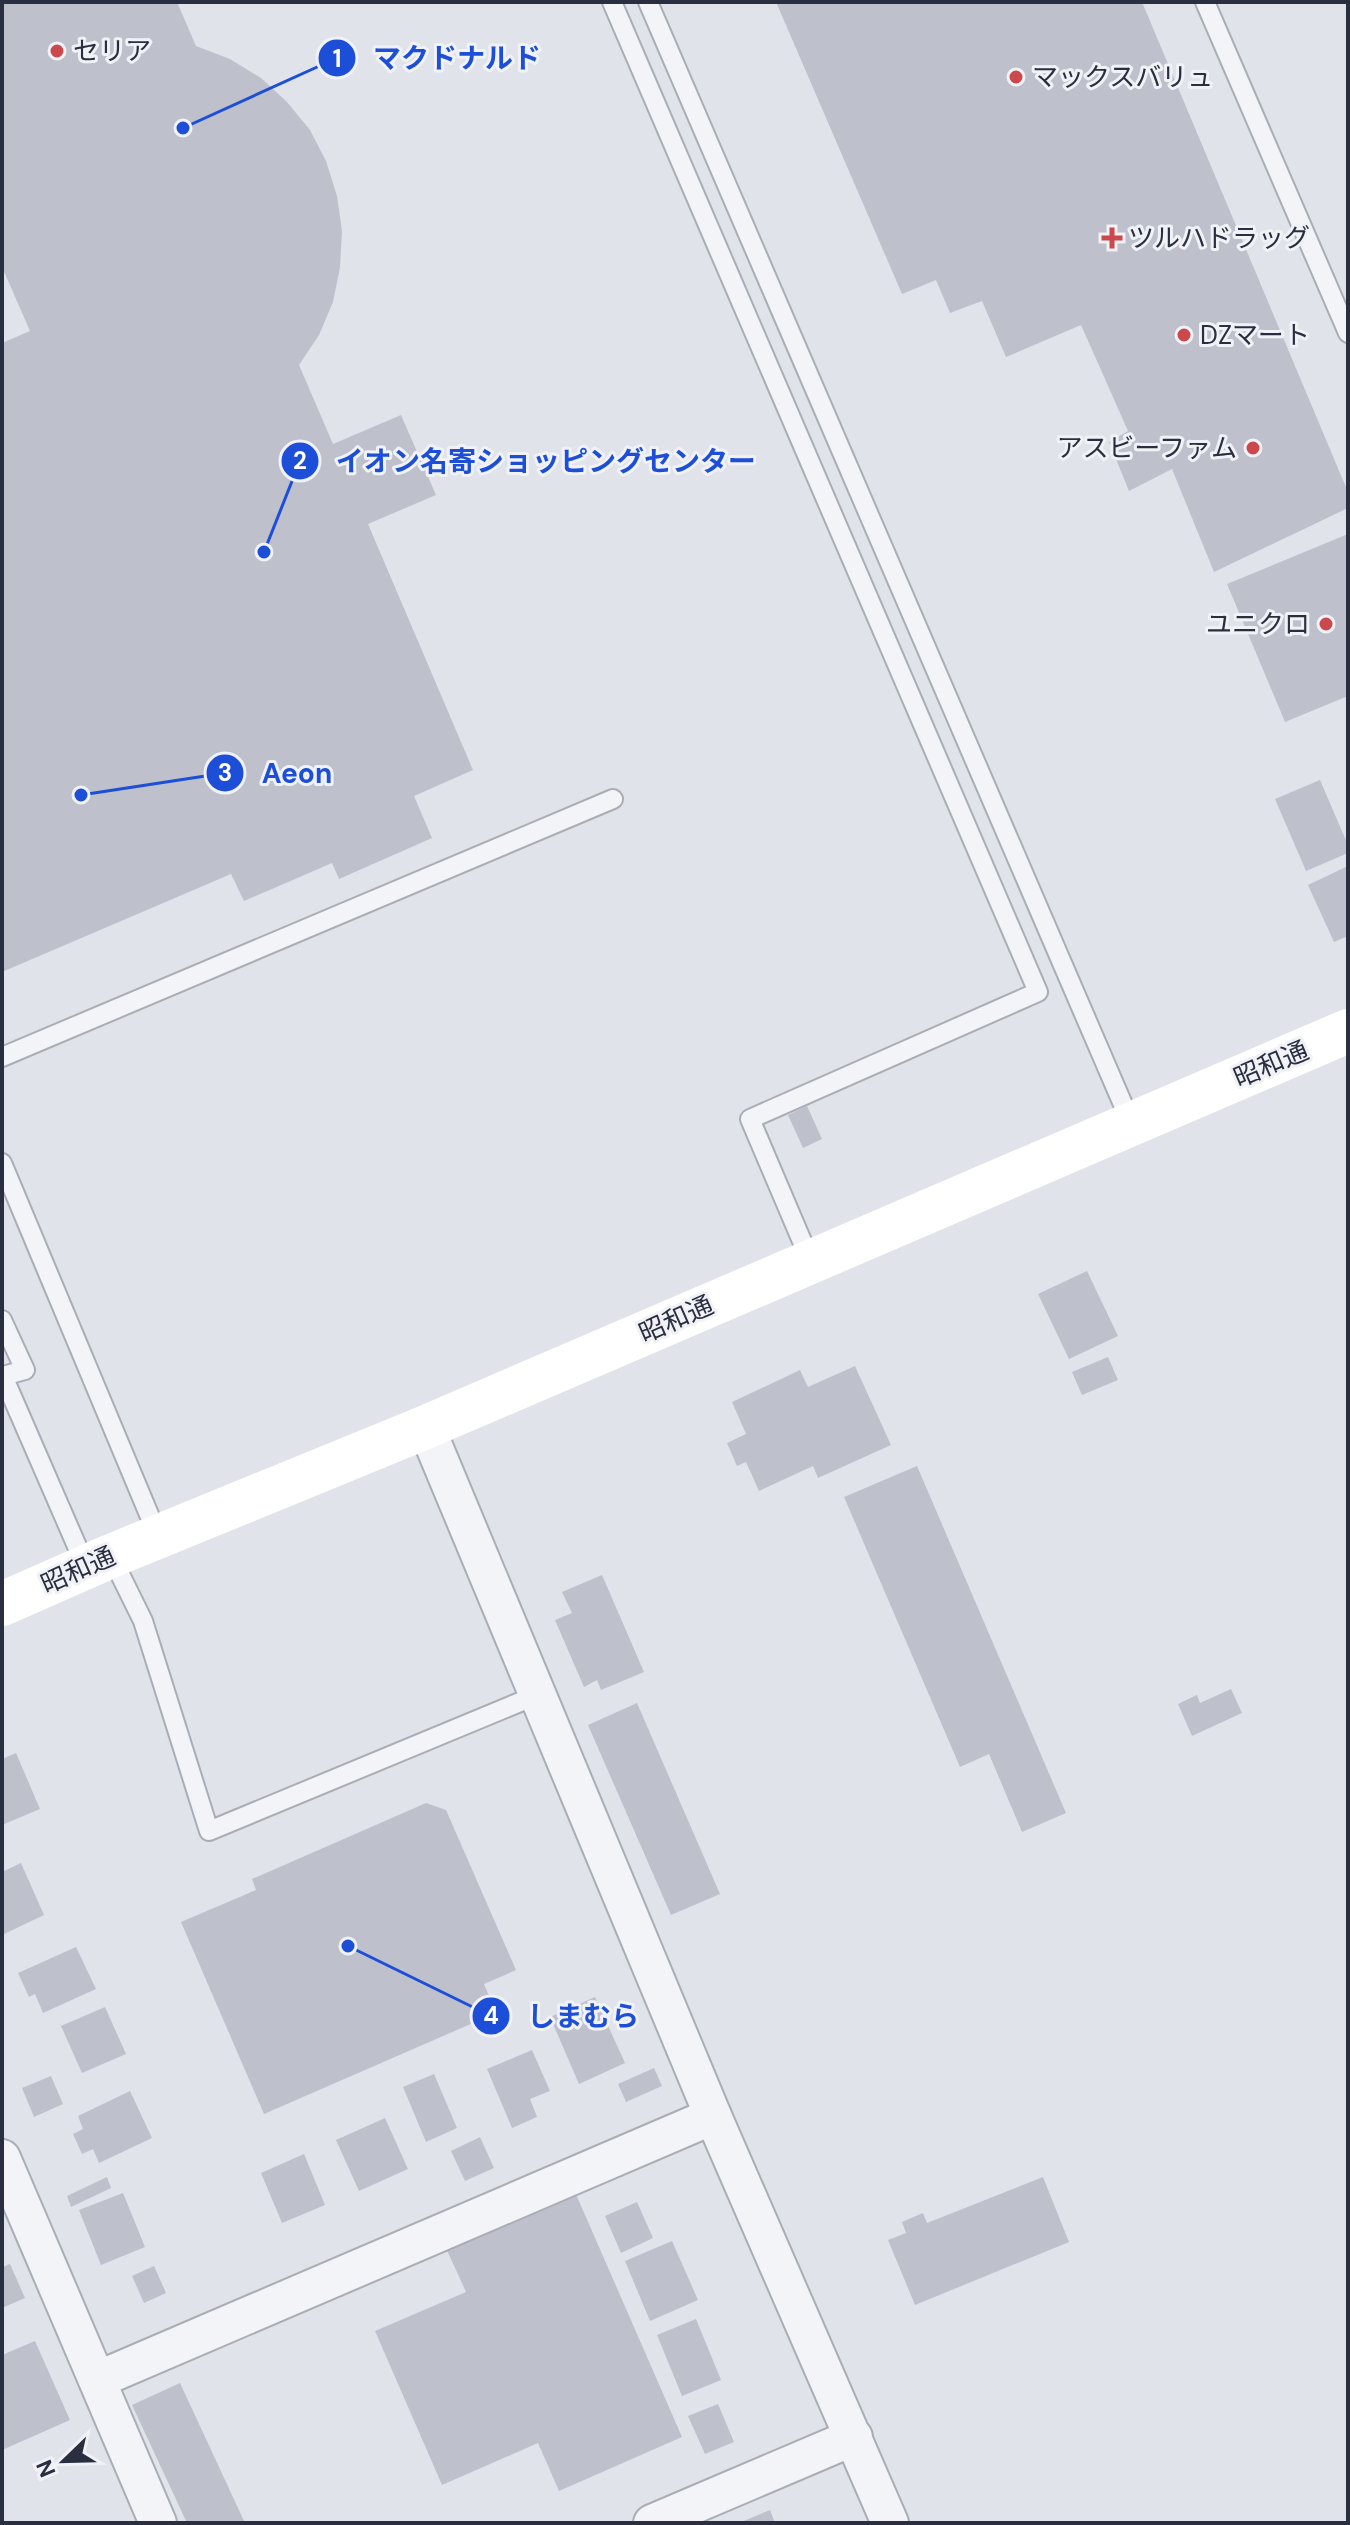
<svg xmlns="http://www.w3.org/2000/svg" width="1350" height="2525" font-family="'DM Sans','Noto Sans JP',sans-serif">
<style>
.building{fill:#bec1cc}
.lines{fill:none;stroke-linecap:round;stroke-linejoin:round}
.lane-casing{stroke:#a9adb6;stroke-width:22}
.street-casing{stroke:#a9adb6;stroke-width:40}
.lane{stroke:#f3f4f7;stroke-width:18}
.street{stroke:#f3f4f7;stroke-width:36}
.secondary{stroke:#fff;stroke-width:44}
.poi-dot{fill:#cb484c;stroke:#f0f2f6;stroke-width:3}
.labels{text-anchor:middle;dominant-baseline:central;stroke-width:6;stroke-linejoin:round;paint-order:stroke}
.poi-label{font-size:26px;fill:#292f40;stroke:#f0f2f6;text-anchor:start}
.street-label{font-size:26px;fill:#292f40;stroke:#f0f2f6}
.leader{fill:none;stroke:#1d4ed8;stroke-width:3}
.callout-dot{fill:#1d4ed8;stroke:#f0f2f6;stroke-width:3}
.mark-label{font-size:24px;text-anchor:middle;font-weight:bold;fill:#fff}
.callout-label{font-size:28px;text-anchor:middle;font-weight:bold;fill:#1d4ed8;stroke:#f0f2f6;stroke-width:6;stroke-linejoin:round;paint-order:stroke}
</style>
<rect width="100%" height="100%" fill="#e0e3e9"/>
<!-- building -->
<g class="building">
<path d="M2,2H177L196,46L230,59L261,78L287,102L310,130L326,161L337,196L342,231L340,267L333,302L319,335L299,365L333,444L401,415L436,495L368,524L473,770L414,796L432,838L339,879L332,863L244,901L231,874L2,972V343L30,331L2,267Z"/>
<path d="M776,2H1142L1348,492V508L1214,572L1172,469L1129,491L1109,442L1128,431L1081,325L1006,357L982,301L950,313L936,280L902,294Z"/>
<path d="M1348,534V696L1285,722L1227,584Z"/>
<path d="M1320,780L1348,845V853L1306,871L1275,799Z"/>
<path d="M1348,866V936L1334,942L1308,885Z"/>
<path d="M807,1106L822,1139L803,1148L788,1115Z"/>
<path d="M1087,1271L1118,1336L1069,1359L1038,1294Z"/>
<path d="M1108,1357L1118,1380L1082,1395L1072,1372Z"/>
<path d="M855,1366L891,1445L818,1478L813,1466L759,1491L746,1462L737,1466L727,1443L746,1434L732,1402L800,1370L808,1387Z"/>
<path d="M917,1466L1066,1813L1022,1832L989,1754L960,1767L844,1497Z"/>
<path d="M602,1575L644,1672L601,1690L597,1680L584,1687L555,1620L572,1613L562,1592Z"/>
<path d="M1231,1689L1242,1713L1192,1736L1178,1704L1197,1695L1200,1703Z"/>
<path d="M637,1703L720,1894L671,1915L588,1725Z"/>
<path d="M16,1753L40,1809L2,1825V1759Z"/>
<path d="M426,1803L446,1810L516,1970L484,1984L496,2013L264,2114L181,1922L256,1890L252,1879Z"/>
<path d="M21,1863L44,1915L2,1935V1872Z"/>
<path d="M76,1947L96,1989L43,2013L35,1994L29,1997L18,1973Z"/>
<path d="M595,1997L625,2063L579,2084L550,2017Z"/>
<path d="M105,2007L126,2054L82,2073L61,2026Z"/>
<path d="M532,2050L550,2091L530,2099L537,2117L512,2128L487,2069Z"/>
<path d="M654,2068L662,2086L626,2102L618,2084Z"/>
<path d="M434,2074L457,2128L426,2142L403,2087Z"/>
<path d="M51,2076L63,2104L34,2117L22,2088Z"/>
<path d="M130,2091L152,2138L99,2163L93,2149L82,2154L73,2134L83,2129L78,2116Z"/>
<path d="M385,2118L408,2169L359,2191L336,2140Z"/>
<path d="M480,2137L494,2168L465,2181L451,2151Z"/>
<path d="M304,2154L325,2205L282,2223L261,2173Z"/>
<path d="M107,2177L111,2188L71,2207L67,2196Z"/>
<path d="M1043,2177L1069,2242L915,2305L888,2240L906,2233L902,2222L923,2213L927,2223Z"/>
<path d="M575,2192L682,2437L559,2491L538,2443L442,2485L375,2331L466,2292L446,2248Z"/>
<path d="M123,2193L145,2247L101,2265L79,2210Z"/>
<path d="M637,2202L653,2238L621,2253L605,2216Z"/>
<path d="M672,2241L698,2300L650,2321L625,2261Z"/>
<path d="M10,2264L25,2298L2,2308V2267Z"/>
<path d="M154,2266L166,2293L144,2303L132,2276Z"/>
<path d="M696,2319L721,2380L682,2396L657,2335Z"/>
<path d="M35,2341L70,2420L2,2450V2355Z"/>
<path d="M180,2383L245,2523H187L132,2405Z"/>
<path d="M718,2404L734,2442L705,2454L688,2416Z"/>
<path d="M770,2510L775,2523H739Z"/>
</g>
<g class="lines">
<defs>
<g id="lane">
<path d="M612,2L1038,992L750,1119L810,1260"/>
<path d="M648,2L1131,1123"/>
<path d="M1205,2L1348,333"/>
<path d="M2,1057L613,799"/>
<path d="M2,1163L158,1536"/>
<path d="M2,1320L25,1370L3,1376L86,1567"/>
<path d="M111,1556L143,1621L209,1831L537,1695"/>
</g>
<g id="street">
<path d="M426,1427L713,2116L890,2523"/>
<path d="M2,2158L158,2523"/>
<path d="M97,2380L713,2116"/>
<path d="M652,2523L854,2437"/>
</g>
</defs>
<!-- lane casing -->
<use href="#lane" class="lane-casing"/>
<!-- street casing -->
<use href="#street" class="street-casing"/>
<!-- lane -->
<use href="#lane" class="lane"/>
<!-- street -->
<use href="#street" class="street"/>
<!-- secondary -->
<path class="secondary" d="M2,1604L111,1556L426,1427L1348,1031"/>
</g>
<!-- markers -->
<g class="poi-dot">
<circle cx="57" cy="51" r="8"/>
<circle cx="1016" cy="77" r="8"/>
<path d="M1108 226h8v8h8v8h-8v8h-8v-8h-8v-8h8z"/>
<circle cx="1184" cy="335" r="8"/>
<circle cx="1253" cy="448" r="8"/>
<circle cx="1326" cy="624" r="8"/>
</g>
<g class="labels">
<!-- poi labels -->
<g class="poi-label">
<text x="73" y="51">セリア</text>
<text x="1032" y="77">マックスバリュ</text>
<text x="1128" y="238">ツルハドラッグ</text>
<text x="1200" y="335">DZマート</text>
<text x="1237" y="448" text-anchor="end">アスビーファム</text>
<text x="1310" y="624" text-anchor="end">ユニクロ</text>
</g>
<!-- street labels -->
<g class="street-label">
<text transform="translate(1271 1064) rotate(-23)">昭和通</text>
<text transform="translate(676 1319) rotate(-24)">昭和通</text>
<text transform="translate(78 1570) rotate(-24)">昭和通</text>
</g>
</g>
<!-- callouts -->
<path class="leader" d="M183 128L337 58M264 552L300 461M81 795L225 773M348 1946L491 2016"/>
<g class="callout-dot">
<circle cx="183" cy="128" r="8"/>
<circle cx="264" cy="552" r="8"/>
<circle cx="81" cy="795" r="8"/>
<circle cx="348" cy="1946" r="8"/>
<circle cx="337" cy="58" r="20"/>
<circle cx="300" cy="461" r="20"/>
<circle cx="225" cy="773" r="20"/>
<circle cx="491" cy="2016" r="20"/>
</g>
<g class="mark-label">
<text x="337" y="67">1</text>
<text x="300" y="469">2</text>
<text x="225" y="781">3</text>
<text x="491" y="2024">4</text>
</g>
<g class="callout-label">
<text x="457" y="68">マクドナルド</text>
<text x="546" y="471">イオン名寄ショッピングセンター</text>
<text x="297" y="783">Aeon</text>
<text x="583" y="2026">しまむら</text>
</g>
<!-- border -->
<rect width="1350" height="2525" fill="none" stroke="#292f40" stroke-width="8"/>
<!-- north arrow -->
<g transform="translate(64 2461) rotate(247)" stroke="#f0f2f6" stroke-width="6" paint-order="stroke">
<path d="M0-6L14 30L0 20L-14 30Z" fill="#292f40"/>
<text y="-12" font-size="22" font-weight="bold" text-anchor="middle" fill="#292f40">N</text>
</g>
</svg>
